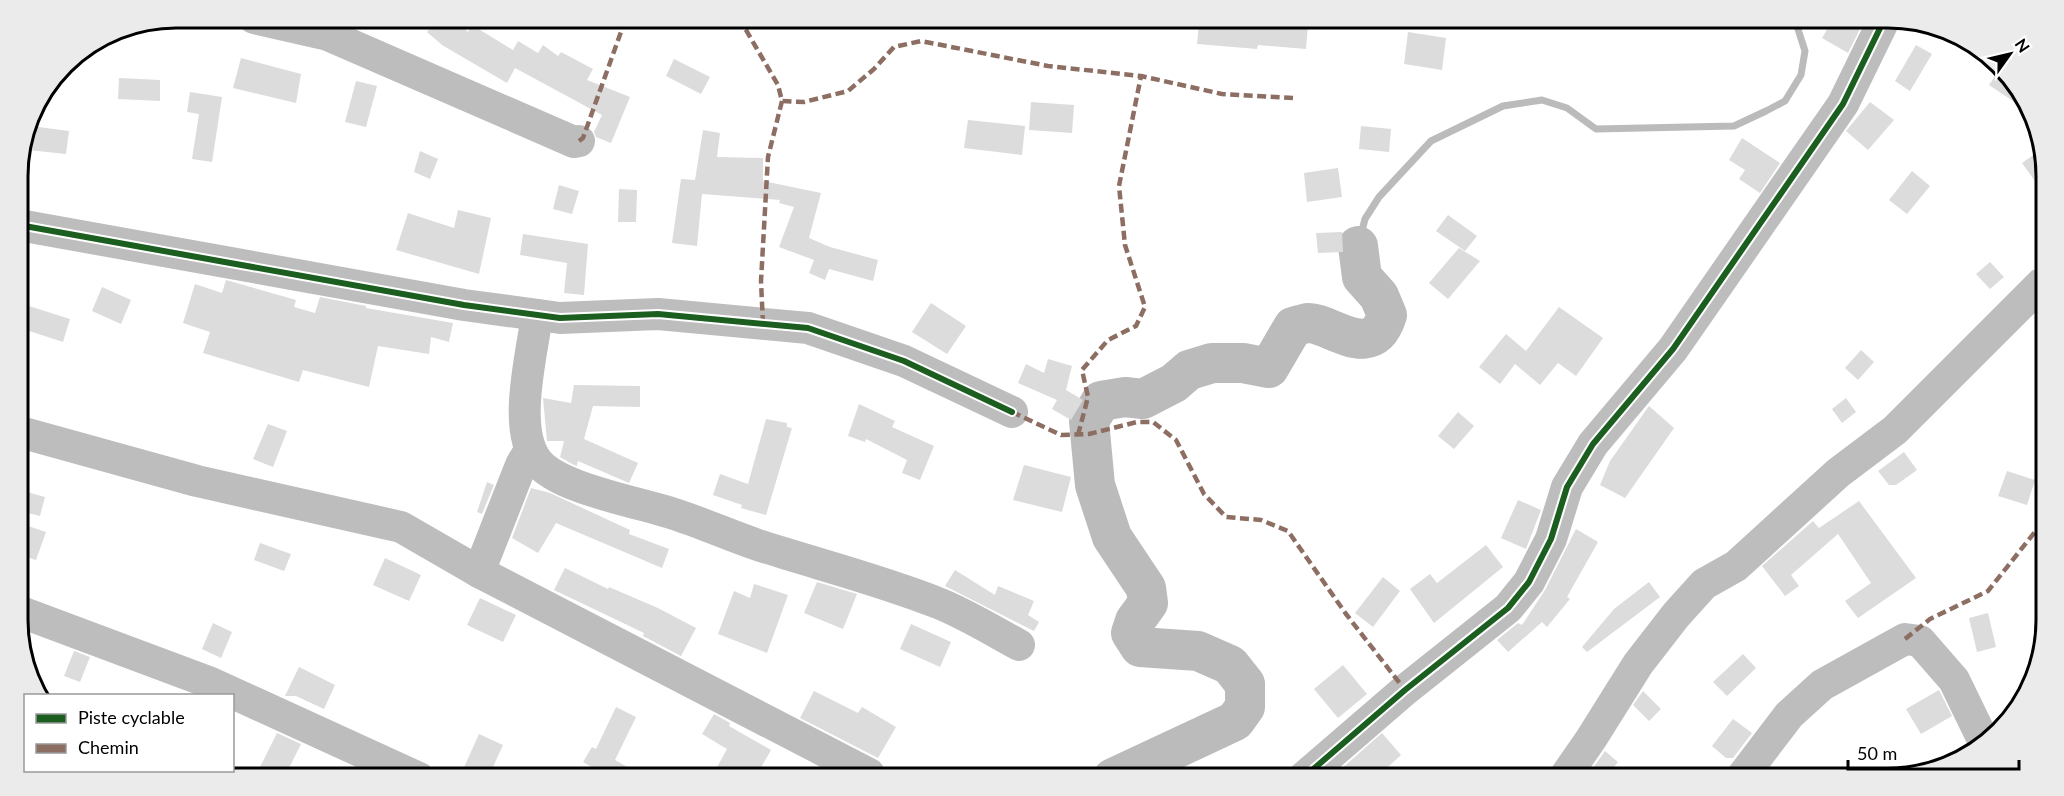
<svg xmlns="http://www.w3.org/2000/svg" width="2064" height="796" font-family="Lato,sans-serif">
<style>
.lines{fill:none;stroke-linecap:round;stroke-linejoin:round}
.stream{stroke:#bbb;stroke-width:7}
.river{stroke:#bbb;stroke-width:40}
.building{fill:#dcdcdc}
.minor{stroke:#bdbdbd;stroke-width:32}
.quiet{stroke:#8d6e63;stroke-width:4.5;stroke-dasharray:9 4.5;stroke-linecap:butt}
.cycleway-casing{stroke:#fff;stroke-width:10}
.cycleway{stroke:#1b5e20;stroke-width:6}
.rim{fill:none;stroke:#000;stroke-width:3}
</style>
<rect width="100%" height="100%" fill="#fff"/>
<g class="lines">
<!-- stream -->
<path class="stream" d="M1358,246L1365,219L1379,197L1431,141L1503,106L1542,100L1567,108L1596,129L1734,126L1766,111L1785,101L1801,75L1805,51L1796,23L1797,18"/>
<!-- river -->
<path class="river" d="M1113,778L1235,721L1245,707V684L1230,665L1198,651L1140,647L1131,633L1135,621L1148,603L1146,588L1112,537L1095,485L1089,421L1101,401L1125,397L1143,399L1174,383L1189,370L1212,363H1243L1269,368L1293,327C1297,326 1302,324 1307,323C1331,322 1372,364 1387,315L1379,296L1362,277L1358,246"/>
</g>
<!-- building -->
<g class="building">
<path d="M440,18H453L468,32L472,25L513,50L518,41L538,53L543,45L558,56L561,52L593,69L587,80L630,97L611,143L596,137L594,132L602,115L515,68L507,83L442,45L427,32Z"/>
<path d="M1240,18H1260V21L1308,25L1306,49L1258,45L1257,49L1197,44L1199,23L1240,26Z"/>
<path d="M1834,18H1851L1862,25L1848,53L1822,38Z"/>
<path d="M1408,32L1446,38L1442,70L1404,64Z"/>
<path d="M1916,45L1932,54L1910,91L1895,81Z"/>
<path d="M241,58L301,74L296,103L233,88Z"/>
<path d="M674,59L710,77L701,94L666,76Z"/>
<path d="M1999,70L2013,80L2025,109L1989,85Z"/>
<path d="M119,78L160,80V101L118,99Z"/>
<path d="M356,81L377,86L366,127L345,122Z"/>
<path d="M190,92L222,97L212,162L192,159L199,114L187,112Z"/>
<path d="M1031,102L1074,105L1072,133L1029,130Z"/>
<path d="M1870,102L1894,120L1868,150L1846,131Z"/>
<path d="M968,120L1025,126L1022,155L964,148Z"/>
<path d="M31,126L69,131L66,154L28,150Z"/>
<path d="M1361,126L1391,129L1389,152L1359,149Z"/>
<path d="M703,130L720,133L717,157L763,158V181L821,193L809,238L830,247L878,260L873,281L829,269L825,280L809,273L814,260L779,247L794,207L779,203L780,200L702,194L697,246L672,243L681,179L695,180Z"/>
<path d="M1742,138L1780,163L1760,193L1739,179L1745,170L1729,160Z"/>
<path d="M2042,149L2045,155V195L2022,163Z"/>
<path d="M420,151L438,159L430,179L414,172Z"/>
<path d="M1338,168L1342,197L1307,202L1304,173Z"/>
<path d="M1912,171L1930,186L1907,214L1889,200Z"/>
<path d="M559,185L579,191L572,214L553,209Z"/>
<path d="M619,189L637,190L636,222H618Z"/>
<path d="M458,210L491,218L479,274L396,250L408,213L454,228Z"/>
<path d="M1448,215L1477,236L1465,251L1436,231Z"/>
<path d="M1342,232L1343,252L1318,253L1316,233Z"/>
<path d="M523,234L588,244L584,295L564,293L567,263L520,255Z"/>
<path d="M1459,248L1480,261L1448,299L1429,283Z"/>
<path d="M1990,262L2004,277L1990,289L1976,274Z"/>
<path d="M226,280L296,300L294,307L315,313L320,297L366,306V308L453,323L449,342L431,337L429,354L378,346L369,387L303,370L299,382L203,353L210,332L183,323L195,284L222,293Z"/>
<path d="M102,287L131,300L121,324L92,311Z"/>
<path d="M931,303L966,326L947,354L912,332Z"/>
<path d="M29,306L70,319L63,342L23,329Z"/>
<path d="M1559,307L1603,338L1576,376L1558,363L1540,385L1515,364L1500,384L1479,367L1506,334L1526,351Z"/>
<path d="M1861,350L1874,362L1858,380L1845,368Z"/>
<path d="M1048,359L1072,366L1066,390L1083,400L1071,420L1052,409L1057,400L1018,383L1026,364L1044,373Z"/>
<path d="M574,385L640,386V407L593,406L584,439L638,463L629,483L578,461L577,466L572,464L560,457L564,441H547L543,398L571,403Z"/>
<path d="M1846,398L1856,412L1842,423L1832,409Z"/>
<path d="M859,404L895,421L892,427L934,446L920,480L902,473L907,460L866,439L865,442L848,436Z"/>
<path d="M1649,406L1674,428L1625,498L1600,485L1610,461Z"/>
<path d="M1458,412L1474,426L1454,449L1438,436Z"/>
<path d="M766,419L787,423V427L792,428L766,515L741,508L742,505L713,495L720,474L748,484Z"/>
<path d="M268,424L287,431L273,467L253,459Z"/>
<path d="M1904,452L1917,470L1896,485H1889L1878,471Z"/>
<path d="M1024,465L1071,477L1062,512L1013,500Z"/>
<path d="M2007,471L2035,480L2027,505L1998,496Z"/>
<path d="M487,482L494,485L482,514L477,512Z"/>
<path d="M531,488L550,493L630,530L629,534L669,549L662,568L556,523L538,553L512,538Z"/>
<path d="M20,490L45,497L40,516L20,511Z"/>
<path d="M1518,500L1541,510L1526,549L1501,538Z"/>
<path d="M1859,501L1916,578L1858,618L1845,601L1871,583L1838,534L1791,575L1799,586L1785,596L1762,566L1813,521L1819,528Z"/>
<path d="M28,526L46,532L36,560L20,555Z"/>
<path d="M1576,529L1598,542L1567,597L1570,599L1547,627L1542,622L1508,652L1497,640L1518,623L1522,625L1545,590Z"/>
<path d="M260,543L291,554L284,571L254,560Z"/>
<path d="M1486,545L1503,567L1434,623L1410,589L1430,574L1437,583Z"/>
<path d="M385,558L421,575L409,601L373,585Z"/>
<path d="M565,568L608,589L609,587L658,608L696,628L681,656L643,636L644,633L554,590Z"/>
<path d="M955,570L995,595L998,586L1034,601L1028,615L1039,622L1034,631L945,586Z"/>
<path d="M1383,577L1400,591L1373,627L1355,613Z"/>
<path d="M817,582L857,594L843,629L804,613Z"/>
<path d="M1649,582L1660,597L1587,652L1582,647L1614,609Z"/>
<path d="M754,584L788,595L767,653L718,634L734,591L750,598Z"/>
<path d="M480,598L516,615L503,642L467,625Z"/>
<path d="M1988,613L1996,647L1977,652L1969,618Z"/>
<path d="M213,623L232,632L221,658L202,649Z"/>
<path d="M911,624L951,642L940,667L900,649Z"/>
<path d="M74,651L90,657L80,682L64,676Z"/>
<path d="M1743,654L1756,668L1727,696L1713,682Z"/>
<path d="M1343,665L1367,694L1338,718L1314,689Z"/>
<path d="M299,667L335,685L324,709L296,696H285Z"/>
<path d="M1939,690L1952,716L1921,734L1906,709Z"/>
<path d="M814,691L858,713L862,707L896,727L878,758L800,718Z"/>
<path d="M1643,691L1661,709L1649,721L1633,705Z"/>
<path d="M616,707L636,717L615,760L647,778H611L583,762L592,747L596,749Z"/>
<path d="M714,714L730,723L729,726L771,750L755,778H711L727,749L702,734Z"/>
<path d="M1733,719L1752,733L1733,758H1726L1712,746Z"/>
<path d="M277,733L301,744L284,778H272L258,771Z"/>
<path d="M1382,733L1401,755L1376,778H1331Z"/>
<path d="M479,734L503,745L488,778H470L461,774Z"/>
<path d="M1605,751L1618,762L1605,778H1586Z"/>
</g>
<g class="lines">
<!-- minor -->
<g class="minor">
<path d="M254,18L328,35L574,142L579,141"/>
<path d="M19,225L464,305L560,318L658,314L808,328L904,361L1012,412"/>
<path d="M537,315C532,354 512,428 537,461C559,490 645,503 680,516C707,525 734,537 761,546C820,565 880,580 938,603C966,614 993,631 1019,645"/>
<path d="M20,432L197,481L401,527L479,572L869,774"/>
<path d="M479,572L521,465L530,450"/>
<path d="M21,612L211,683L419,778"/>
<path d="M1303,778L1405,690L1508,608L1529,582L1551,539L1567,487L1593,444L1673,349L1843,104L1885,18"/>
<path d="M1564,778L1591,739L1638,664L1676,615L1704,584L1736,566L1838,473L1895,430L2041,284"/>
<path d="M1741,778L1789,715L1822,685L1905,639L1920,641L1954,680L1985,744"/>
</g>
<!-- quiet -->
<g class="quiet">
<path d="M739,18L778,85L782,101L804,102L848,91L874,69L894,47L921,41L1048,66L1141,76L1222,94L1293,98"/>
<path d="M579,141L583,138L626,18"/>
<path d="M763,324L761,281L768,157L782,101"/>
<path d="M1012,412L1061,435L1089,434L1137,422H1153L1176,440L1204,494L1226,517L1261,520L1288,531L1346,614L1405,690"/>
<path d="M1078,435L1088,397L1082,370L1108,340L1136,326L1145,307L1125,245L1119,186L1141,76"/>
<path d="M1905,639L1930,619L1988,591L2046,518"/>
</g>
<defs>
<g id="cycleway">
<path d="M19,225L464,305L560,318L658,314L808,328L904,361L1012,412"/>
<path d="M1303,778L1405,690L1508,608L1529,582L1551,539L1567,487L1593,444L1673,349L1843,104L1885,18"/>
</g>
</defs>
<!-- cycleway casing -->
<use href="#cycleway" class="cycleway-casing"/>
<!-- cycleway -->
<use href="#cycleway" class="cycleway"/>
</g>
<!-- crop -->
<path d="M0 0H2064V796H0ZM176 28H1888A148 148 0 0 1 2036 176V620A148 148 0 0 1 1888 768H176A148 148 0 0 1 28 620V176A148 148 0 0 1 176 28Z" fill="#ebebeb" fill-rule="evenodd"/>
<path class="rim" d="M176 28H1888A148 148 0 0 1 2036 176V620A148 148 0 0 1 1888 768H176A148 148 0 0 1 28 620V176A148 148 0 0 1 176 28Z"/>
<!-- legend -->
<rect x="24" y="694" width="210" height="78" fill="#ffffff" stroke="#999999" stroke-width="1.5"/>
<rect x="36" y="714" width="30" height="9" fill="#1b5e20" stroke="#999999" stroke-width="1.5"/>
<text x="78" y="724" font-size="18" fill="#000000">Piste cyclable</text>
<rect x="36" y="744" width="30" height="9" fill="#8d6e63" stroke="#999999" stroke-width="1.5"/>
<text x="78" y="754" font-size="18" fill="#000000">Chemin</text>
<!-- north arrow -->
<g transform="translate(2010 54) rotate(56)" stroke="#ffffff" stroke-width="4.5" paint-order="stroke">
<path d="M0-4.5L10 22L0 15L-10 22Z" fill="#000000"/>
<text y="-9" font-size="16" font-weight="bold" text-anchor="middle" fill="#000000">N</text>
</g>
<!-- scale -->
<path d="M1848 760v9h171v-9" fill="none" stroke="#000000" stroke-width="3"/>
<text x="1857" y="760" font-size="18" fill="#000000" stroke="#ffffff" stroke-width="4.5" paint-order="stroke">50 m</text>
</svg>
